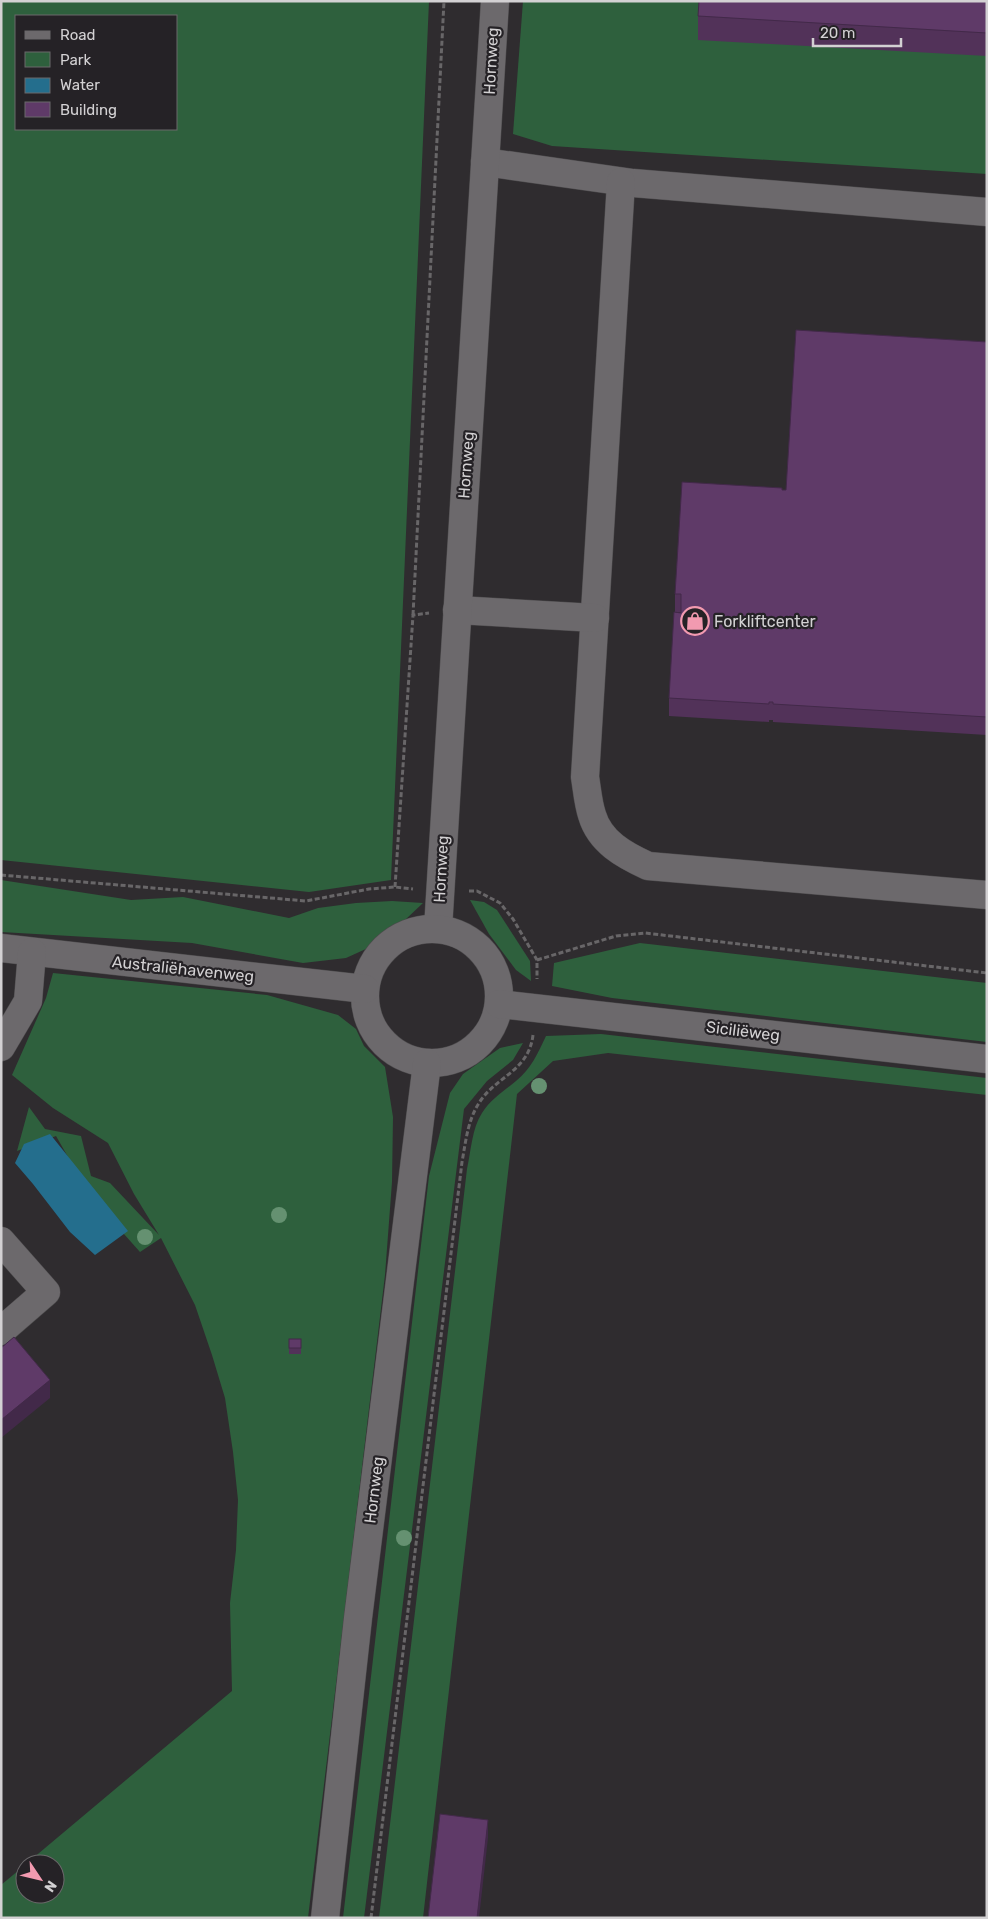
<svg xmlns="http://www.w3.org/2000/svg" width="988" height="1919" font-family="Rubik,sans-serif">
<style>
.green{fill:#2e603d;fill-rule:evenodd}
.water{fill:#246e8d}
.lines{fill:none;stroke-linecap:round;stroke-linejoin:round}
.minor-casing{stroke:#4c4a4c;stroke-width:29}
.path{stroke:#686668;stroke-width:3;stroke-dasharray:5 2.5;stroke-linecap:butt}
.minor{stroke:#6c696c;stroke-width:28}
.tree{fill:#659171}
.wall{fill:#523259}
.shaded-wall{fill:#422949}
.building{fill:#5f3a68;stroke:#422949}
.labels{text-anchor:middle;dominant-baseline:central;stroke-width:4.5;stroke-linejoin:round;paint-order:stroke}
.street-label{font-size:16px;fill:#d3d1d3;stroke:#252226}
.poi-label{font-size:16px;fill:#d3d1d3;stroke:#252226;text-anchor:start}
</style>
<rect width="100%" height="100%" fill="#2f2c2f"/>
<!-- green -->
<g class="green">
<path d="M1,1H429L391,880L309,892L1,860ZM176,16V129H16V16Z"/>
<path d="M523,1H987V174L552,146L513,134Z"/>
<path d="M1,880L131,900L183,897L289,918L318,908L356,903L392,901L423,903L405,920L394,925L380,935L368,948L346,958L303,963L192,943L1,932Z"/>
<path d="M470,900L484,902L497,910L530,961L531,981L516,970L489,934Z"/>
<path d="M640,943L987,983V1042L612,998L552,986L554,963Z"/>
<path d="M53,973L267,995L338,1015L356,1029L364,1046L385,1067L393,1117L392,1182L385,1275L308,1918H1V1885L25,1865V1894H55V1864H26L232,1691L230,1603L236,1550L238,1500L233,1452L225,1398L212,1355L195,1305L161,1238L140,1252L91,1197L56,1136L17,1151L29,1107L45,1129L81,1136L91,1176L110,1183L159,1235L134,1194L108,1143L53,1108L12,1075L46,998Z"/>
<path d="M601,1034L987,1078V1095L608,1053L553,1061L517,1094L423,1918H379L467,1169C471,1151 472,1128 482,1113C491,1099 504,1091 516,1081C531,1069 538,1053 546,1036Z"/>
<path d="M523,1043L513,1060L487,1081L464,1109L364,1918H343L429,1176L450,1093L463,1074L500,1048Z"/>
</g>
<!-- water -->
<path class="water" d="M50,1134L128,1231L95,1255L70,1232L33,1184L15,1163L24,1144Z"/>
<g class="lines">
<defs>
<g id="minor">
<path d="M485,162L633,183L987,212"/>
<path d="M621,182L585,777C587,789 588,803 592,815C600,842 624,855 648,866L987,895"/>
<path d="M457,610L595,618"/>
<path d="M438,929L495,1"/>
<circle cx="432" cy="996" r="67"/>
<path d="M1,948L365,989"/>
<path d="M499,1004L987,1059"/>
<path d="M1,1047L28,1001L32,952"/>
<path d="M1,1241L46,1292L1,1331"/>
<path d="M325,1918L358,1618L427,1063"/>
</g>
</defs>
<!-- minor casing -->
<use href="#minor" class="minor-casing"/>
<!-- path -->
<g class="path">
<path d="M413,615L444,1"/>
<path d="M1,875L306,901L369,889L395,887L413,889"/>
<path d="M395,887L413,615L429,613"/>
<path d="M469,891H477L500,903L513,919L537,960V979"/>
<path d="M537,960L616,936L645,933L987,973"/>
<path d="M371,1918L462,1162C466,1140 468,1118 481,1100C498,1076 529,1070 533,1035"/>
</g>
<!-- minor -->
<use href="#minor" class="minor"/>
</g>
<!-- trees -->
<g class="tree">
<circle cx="539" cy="1086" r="8"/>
<circle cx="279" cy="1215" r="8"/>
<circle cx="145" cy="1237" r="8"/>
<circle cx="404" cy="1538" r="8"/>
</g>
<!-- wall -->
<g class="wall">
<path d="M987,1V56L698,40V16Z"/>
<path d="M987,342V735L773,722V720H769V722L669,716V698L681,613V612H675V594L782,490H786Z"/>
<rect x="289" y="1339" width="12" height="15"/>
</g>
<!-- shaded-wall -->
<g class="shaded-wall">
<path d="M50,1380V1398L1,1438V1420Z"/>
<path d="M488,1820V1838L479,1918H477Z"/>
</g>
<!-- building -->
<g class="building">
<path d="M699,1H987V33L698,16Z"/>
<path d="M796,330L987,342V717L773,704V702H769V704L669,698L674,612L681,613V594H675L682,482L782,488V490H786Z"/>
<path d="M14,1337L50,1380L1,1420V1348Z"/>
<rect x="289" y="1339" width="12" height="9"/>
<path d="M440,1814L488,1820L477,1918H428Z"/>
</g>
<!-- icons -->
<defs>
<symbol id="shop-ring" viewBox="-11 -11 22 22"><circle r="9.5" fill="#252226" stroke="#f29ab0" stroke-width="1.5"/><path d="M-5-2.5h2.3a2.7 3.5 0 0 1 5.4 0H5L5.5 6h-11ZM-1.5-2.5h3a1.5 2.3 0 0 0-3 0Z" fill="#f29ab0"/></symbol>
</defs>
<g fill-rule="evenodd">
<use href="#shop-ring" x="679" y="605" width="32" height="32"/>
</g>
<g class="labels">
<!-- street labels -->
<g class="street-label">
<text transform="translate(491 61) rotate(-87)">Hornweg</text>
<text transform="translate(466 465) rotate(-86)">Hornweg</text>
<text transform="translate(441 869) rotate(-87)">Hornweg</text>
<text transform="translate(183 969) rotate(6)">Australiëhavenweg</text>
<text transform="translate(743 1031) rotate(7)">Siciliëweg</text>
<text transform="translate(374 1490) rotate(-83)">Hornweg</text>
</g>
<!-- poi labels -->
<g class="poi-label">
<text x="714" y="621">Forkliftcenter</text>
</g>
</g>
<!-- border -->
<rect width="988" height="1919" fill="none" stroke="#d3d1d3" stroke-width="5"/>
<!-- legend -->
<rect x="15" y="15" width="162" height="115" fill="#252226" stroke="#6b686b"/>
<rect x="25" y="31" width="25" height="8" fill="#6c696c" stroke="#6b686b"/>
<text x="60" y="40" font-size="15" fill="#d3d1d3">Road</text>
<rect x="25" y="52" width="25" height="15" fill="#2e603d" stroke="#6b686b"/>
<text x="60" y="65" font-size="15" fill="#d3d1d3">Park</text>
<rect x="25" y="78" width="25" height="15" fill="#246e8d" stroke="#6b686b"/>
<text x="60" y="90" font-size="15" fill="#d3d1d3">Water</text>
<rect x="25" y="102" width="25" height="15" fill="#5f3a68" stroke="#6b686b"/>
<text x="60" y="115" font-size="15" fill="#d3d1d3">Building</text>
<!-- north arrow -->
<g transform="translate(40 1879) rotate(125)"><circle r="24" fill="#252226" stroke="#6b686b"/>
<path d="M0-4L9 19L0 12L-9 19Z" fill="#f29ab0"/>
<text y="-8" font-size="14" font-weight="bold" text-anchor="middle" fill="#d3d1d3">N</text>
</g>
<!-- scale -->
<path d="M813 38v8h88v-8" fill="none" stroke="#d3d1d3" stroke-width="2.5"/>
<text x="820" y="38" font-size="15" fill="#d3d1d3" stroke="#252226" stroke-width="4" paint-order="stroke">20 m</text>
</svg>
